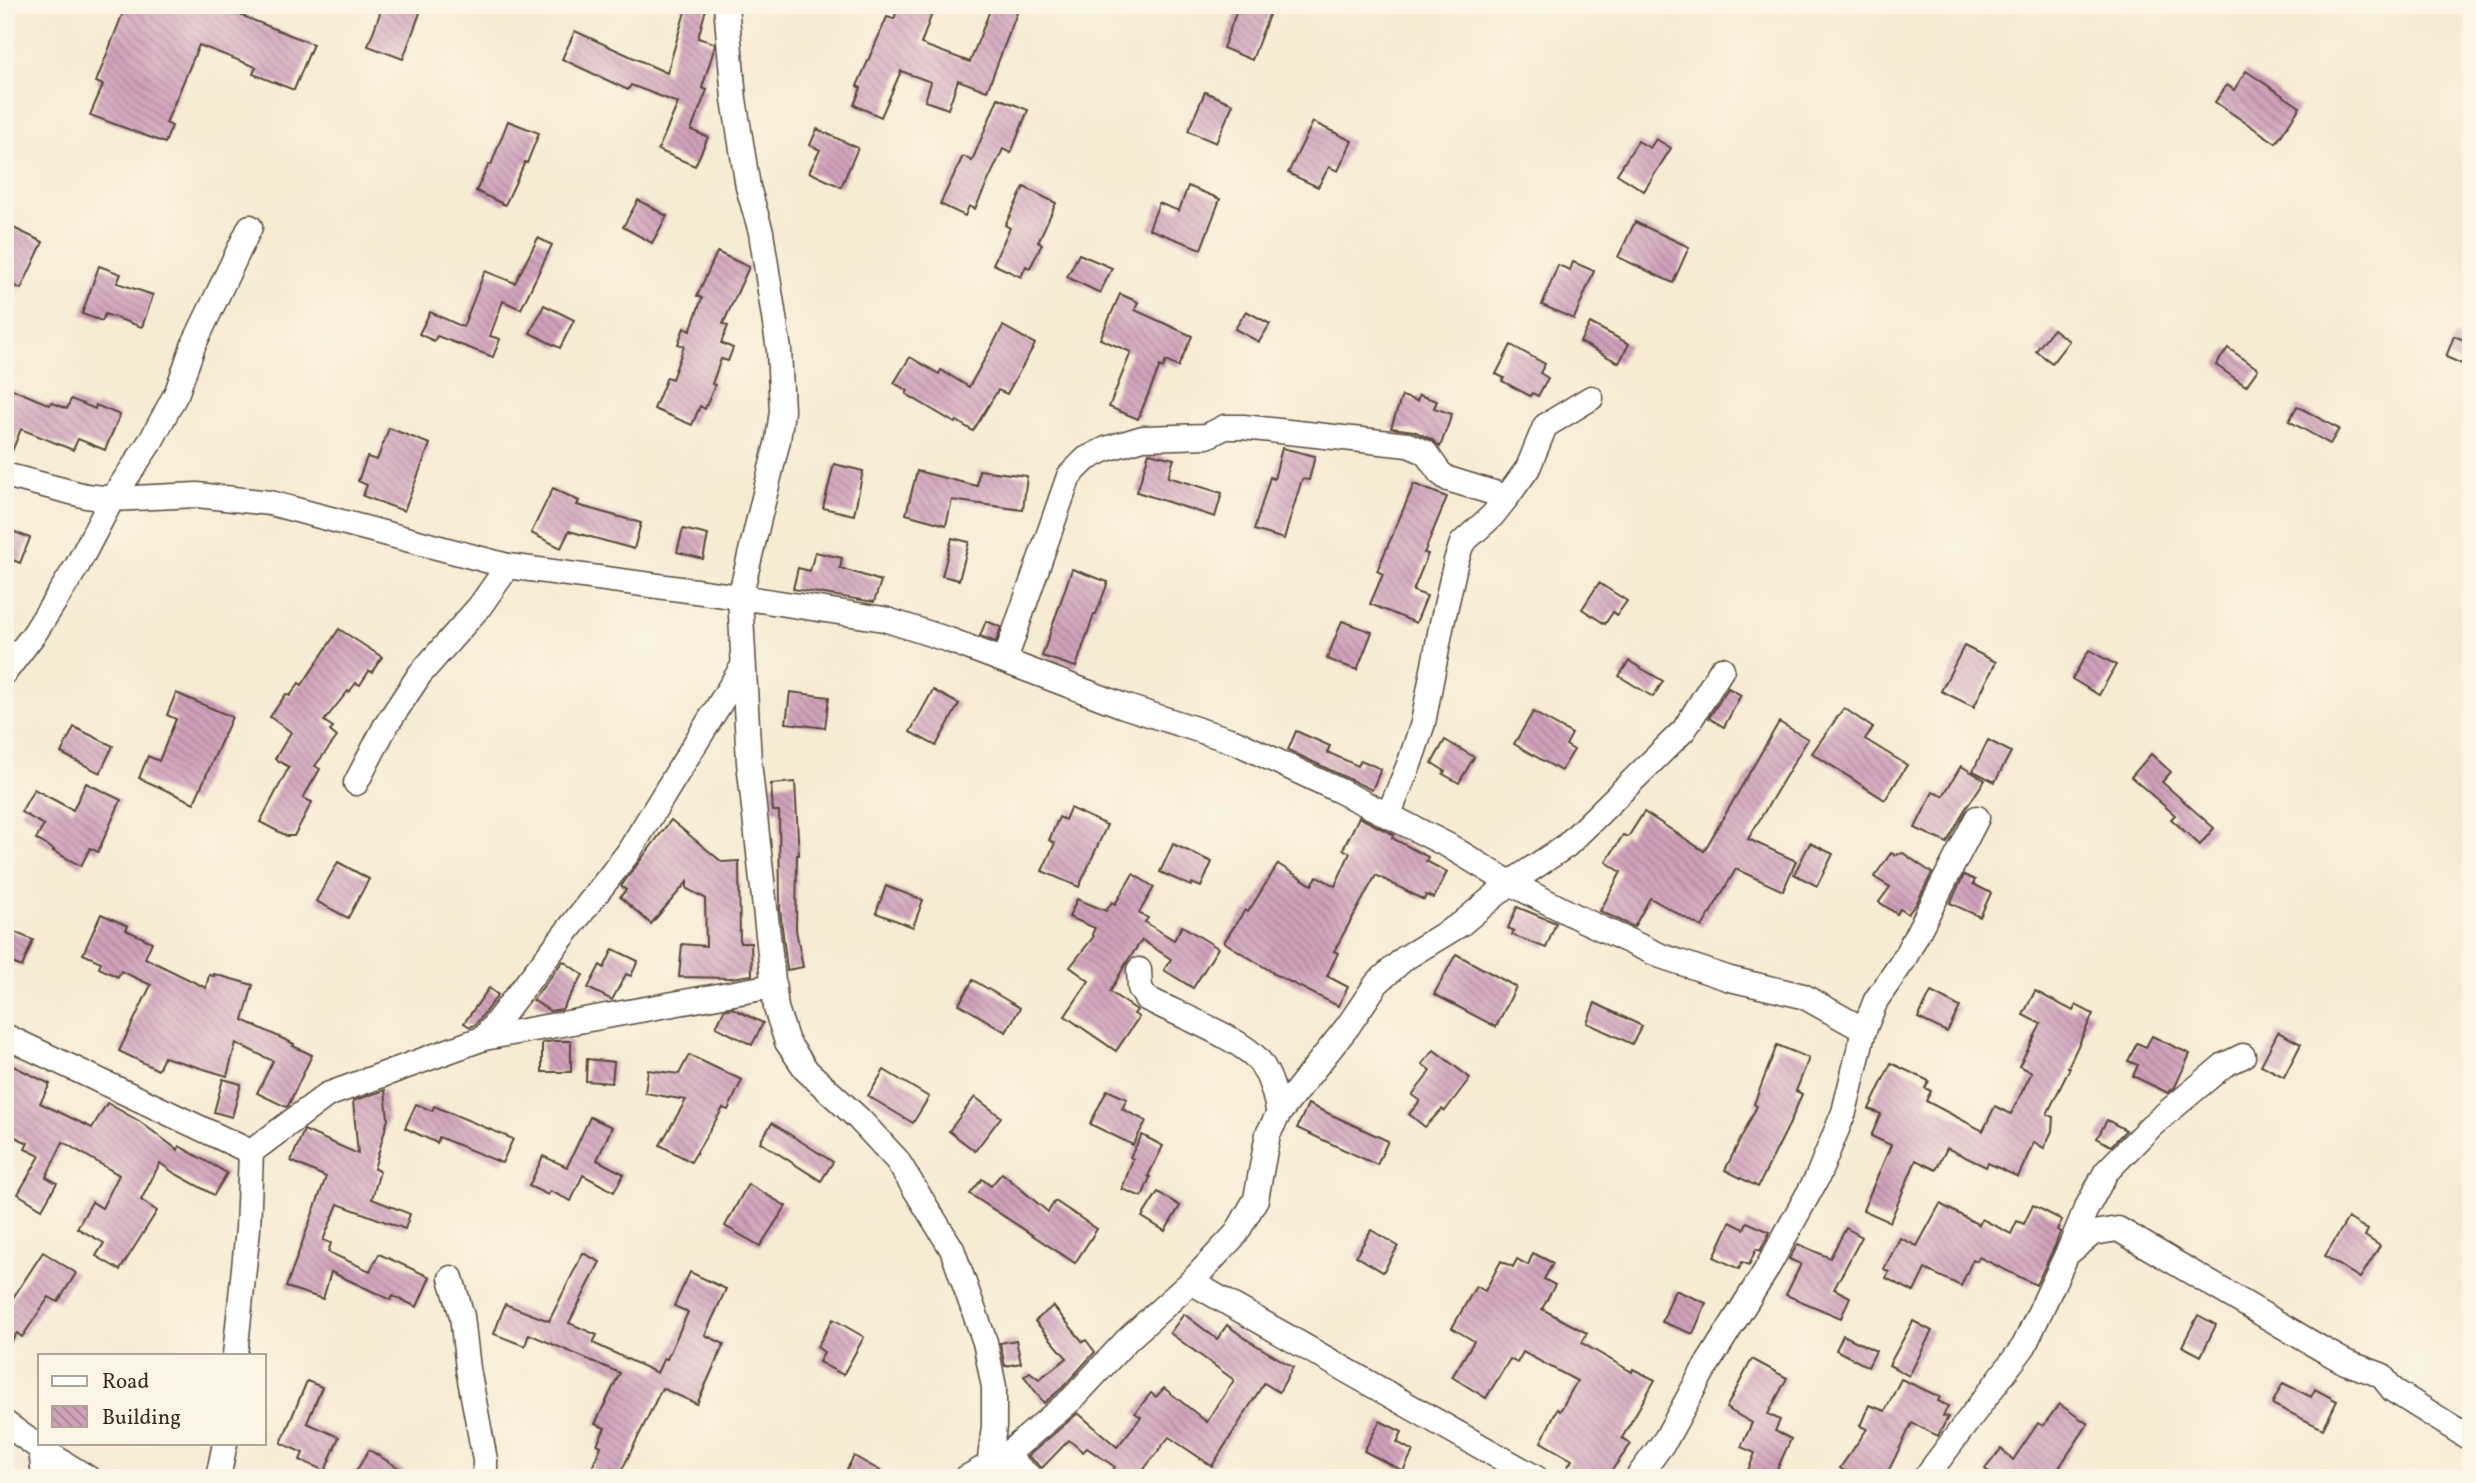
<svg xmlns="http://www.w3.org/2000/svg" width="2476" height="1483" font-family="Vollkorn,serif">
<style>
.building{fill:url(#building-back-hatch)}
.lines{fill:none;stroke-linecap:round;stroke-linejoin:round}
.street-casing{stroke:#574739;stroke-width:27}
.street{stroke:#fff;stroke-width:24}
</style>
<defs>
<pattern id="building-back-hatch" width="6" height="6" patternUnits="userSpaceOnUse" patternTransform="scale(1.75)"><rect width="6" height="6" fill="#d0a1bb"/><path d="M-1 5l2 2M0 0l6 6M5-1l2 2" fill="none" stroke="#aa8397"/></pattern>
</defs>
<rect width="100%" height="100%" fill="#fcf5e5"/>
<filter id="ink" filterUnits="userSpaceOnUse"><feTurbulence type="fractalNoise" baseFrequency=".0143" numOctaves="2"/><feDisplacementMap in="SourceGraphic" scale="14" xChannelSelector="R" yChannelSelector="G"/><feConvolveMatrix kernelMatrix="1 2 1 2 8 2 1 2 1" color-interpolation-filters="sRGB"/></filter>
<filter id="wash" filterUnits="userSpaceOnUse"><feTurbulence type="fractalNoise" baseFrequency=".00686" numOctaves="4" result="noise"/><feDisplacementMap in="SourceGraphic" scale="28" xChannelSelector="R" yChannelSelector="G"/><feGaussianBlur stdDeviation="1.57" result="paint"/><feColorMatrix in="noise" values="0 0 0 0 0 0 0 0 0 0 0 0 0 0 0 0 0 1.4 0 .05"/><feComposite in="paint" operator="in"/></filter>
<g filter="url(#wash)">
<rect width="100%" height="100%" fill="#f6ebd3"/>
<g id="blocks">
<!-- building -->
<g class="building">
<path d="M126,5H215L313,44L294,90L253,74L256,67L199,45L166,123L172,126L165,143L90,115L103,85L96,82Z"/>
<path d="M383,5H409L421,10L403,59L368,46Z"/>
<path d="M687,5H707L698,38L714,43L715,46L702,88L707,90L691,130L708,137L695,166L658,150L678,103L631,85L628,90L562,59L575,31L667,73Z"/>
<path d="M899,5H935L921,44L970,62L992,5H1020L987,91L958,80L948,109L925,101L931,82L901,71L881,117L854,105L861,88L857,86L887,17L894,19Z"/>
<path d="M1239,5H1250L1270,12L1252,60L1223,48Z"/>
<path d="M2246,71L2300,107L2276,143L2215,102L2227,85L2234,90Z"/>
<path d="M1205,92L1233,104L1216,143L1188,131Z"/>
<path d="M998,98L1028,110L1011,153L1003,149L975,209L969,206L965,216L940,204L963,156L972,161Z"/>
<path d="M508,121L539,133L527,163L525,162L505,205L476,191L489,164L491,165Z"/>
<path d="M1313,122L1352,141L1338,171L1329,167L1318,187L1288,173Z"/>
<path d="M817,129L858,148L841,187L809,172L820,150L810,145Z"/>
<path d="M1656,139L1671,148L1644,191L1617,174L1638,141L1650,148Z"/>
<path d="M1188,186L1220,199L1201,249L1149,229L1159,203L1179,211Z"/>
<path d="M1024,187L1056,203L1038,242L1042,244L1030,268L1026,266L1021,277L993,264L1010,228L1005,225Z"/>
<path d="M638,200L667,216L652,243L623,227Z"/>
<path d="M1635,222L1689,247L1673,283L1618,257Z"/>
<path d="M5,224L43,242L21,289L5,281Z"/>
<path d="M538,238L552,245L521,309L503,301L490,336L500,339L493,357L437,336L434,341L419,334L430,312L463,327L485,271L515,283Z"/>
<path d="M717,252L749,267L723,324L728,326L721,343L733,348L728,361L721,359L712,384L715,385L705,409L700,406L692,425L654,409L667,377L672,379L684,346L678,344L684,328L690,331L702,298L697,296Z"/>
<path d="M1079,254L1112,268L1100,293L1067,277Z"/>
<path d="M1573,262L1594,271L1574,319L1542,305L1558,265L1570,270Z"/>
<path d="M99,266L121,274L117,283L153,295L142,327L105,314L102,321L82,314Z"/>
<path d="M1120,294L1138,302L1135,310L1192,336L1178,367L1166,361L1163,368L1160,366L1138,419L1109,407L1131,352L1100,339Z"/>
<path d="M544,305L574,320L560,348L530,333Z"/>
<path d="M1246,311L1270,324L1259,342L1235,329Z"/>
<path d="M1590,323L1629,344L1619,363L1580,342Z"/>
<path d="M1003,326L1035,344L1007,394L998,390L973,431L957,421L955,423L906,394L908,391L894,383L910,357L939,374L941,370L969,387Z"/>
<path d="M2053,329L2069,341L2052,363L2036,351Z"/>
<path d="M2454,336L2471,343V368L2446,357Z"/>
<path d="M1511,345L1545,364L1540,373L1548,378L1538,396L1532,393L1530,396L1502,381L1504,378L1496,374Z"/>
<path d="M2228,348L2258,369L2246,386L2216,365Z"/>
<path d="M5,386L50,405L51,402L67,409L71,399L95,409L96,405L120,415L105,450L78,439L73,450L21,429L8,461H5Z"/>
<path d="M1419,395L1437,401L1434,408L1452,414L1440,447L1431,439L1414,431L1391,428L1402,396L1417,401Z"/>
<path d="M2297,406L2339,429L2330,444L2289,421Z"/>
<path d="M389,428L430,444L404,511L363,496L367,485L358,481L367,457L377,460Z"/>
<path d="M1282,448L1315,456L1309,480L1302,479L1284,539L1254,530L1270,477L1274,479Z"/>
<path d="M1149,453L1174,459L1168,477L1222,493L1215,517L1137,492Z"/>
<path d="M834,464L863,471L854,515L823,508Z"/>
<path d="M979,470L1027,476L1023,510L952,500L946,525L906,514L917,471L977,486Z"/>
<path d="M1414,484L1447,497L1424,553L1428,554L1413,591L1427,596L1416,623L1370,604L1383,574L1377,571Z"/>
<path d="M553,488L579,501L577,505L641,523L634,549L569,531L561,548L531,533Z"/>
<path d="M5,528L30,538L20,563L5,557Z"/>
<path d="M683,529L708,535L703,559L677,552Z"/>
<path d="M952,538L969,542L959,580L942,576Z"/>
<path d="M815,552L842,558L840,568L881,581L874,602L793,589L798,568L810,571Z"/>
<path d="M1072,569L1108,582L1096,614H1094L1076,667L1042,656Z"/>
<path d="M1599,583L1627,601L1617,615L1613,612L1605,624L1582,609Z"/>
<path d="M986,621L1001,627L996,642L980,636Z"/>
<path d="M1342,621L1372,632L1357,670L1327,659Z"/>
<path d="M339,629L382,657L372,672L369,671L360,685L356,683L349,692L348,691L324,721L333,727L330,731L337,737L315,766L320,769L303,798L312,802L294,836H287L260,822L289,767L275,759L291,732L270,717L286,694L290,696L299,683L302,685Z"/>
<path d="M1964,646L1996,662L1974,707L1941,691Z"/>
<path d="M2089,650L2116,665L2099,695L2072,679Z"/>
<path d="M1629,661L1663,681L1653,697L1619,676Z"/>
<path d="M1728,688L1741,695L1724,727L1709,718Z"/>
<path d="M933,690L959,704L936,746L910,732Z"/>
<path d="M790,692L829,697L825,728L786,723Z"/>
<path d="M176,693L232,717L194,803L139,778L148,756L159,761L176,719L167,715Z"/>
<path d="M1844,708L1873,728L1865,739L1907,765L1885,800L1812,753Z"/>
<path d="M1533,712L1572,734L1566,745L1574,750L1561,771L1514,744Z"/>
<path d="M1779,722L1808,739L1748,839L1796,861L1783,891L1736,869L1702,927L1650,898L1634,927L1600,911L1621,872L1606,862L1623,835L1628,837L1644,812L1704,851Z"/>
<path d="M74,727L113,746L100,773L61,753Z"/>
<path d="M1296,731L1330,746L1327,752L1358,766L1361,760L1381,769L1372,790L1288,750Z"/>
<path d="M1445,740L1474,757L1459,783L1443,774L1445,771L1432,763Z"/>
<path d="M1988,740L2011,752L1995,782L1973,771Z"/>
<path d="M2151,754L2171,772L2162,782L2214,828L2200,845L2171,819L2175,815L2131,777Z"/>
<path d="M1961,766L1985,780L1964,811L1947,843L1915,828L1933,792L1943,796Z"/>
<path d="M795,782L799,855H797L796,930L803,967L787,970L780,909L779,811H773L771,784Z"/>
<path d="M86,783L121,800L98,852L90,848L81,866L53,851L54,850L36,839L44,825L21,812L34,789L73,810Z"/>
<path d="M1070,808L1107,825L1079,887L1042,871L1055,843L1049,840L1059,817L1065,820Z"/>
<path d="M1359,817L1394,835L1392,838L1428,857L1426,861L1447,872L1434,898L1426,895L1424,900L1376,875L1334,951L1338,953L1327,976L1348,987L1338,1006L1272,973V972L1224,942L1245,910L1248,912L1278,864L1312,885L1317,876L1335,886L1350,853L1343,849Z"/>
<path d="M671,820L722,862L739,861L740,943H751L752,975L731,978L679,977L682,944L706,946L705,898L687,889V882L651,924L620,897L626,890L621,886Z"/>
<path d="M1810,843L1833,854L1817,886L1794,874Z"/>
<path d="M1173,844L1212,862L1201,887L1192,883L1191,886L1160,872Z"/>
<path d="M1891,853L1895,855L1903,853L1932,873L1916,904L1908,914L1900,909L1897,914L1879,902L1890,887L1874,877Z"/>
<path d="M338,862L369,879L348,918L316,901Z"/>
<path d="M1133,874L1154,887L1139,913L1148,918L1145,922L1174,940L1182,926L1218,948L1193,988L1164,970L1171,959L1142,940L1126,963L1110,992L1137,1010L1134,1014L1139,1017L1116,1051L1065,1016L1089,981L1070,967L1094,936L1092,934L1095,928L1069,917L1077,899L1106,911L1112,902L1115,904Z"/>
<path d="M1964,875L1975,880L1973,884L1991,893L1980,917L1950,903Z"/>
<path d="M886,886L923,900L913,927L876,913Z"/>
<path d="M1517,907L1556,923L1546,948L1512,935L1514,931L1508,928Z"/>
<path d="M101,914L128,926L126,930L152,942L145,958L206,988L209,975L214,976V974L253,985L243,1020L294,1044L293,1046L312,1055L288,1106L286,1107L257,1093L273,1061L236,1043L227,1076L164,1057L158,1070L119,1051L151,985L121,971L118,977L99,968L101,962L83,954Z"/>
<path d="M5,928L33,940L22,967L5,960Z"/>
<path d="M613,949L638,961L631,976L626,974L612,1000L588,988L600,965L604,968Z"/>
<path d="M1456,954L1516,987L1496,1027L1434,994Z"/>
<path d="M563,961L583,975L562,1009L550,1011L533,1000Z"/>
<path d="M973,980L1020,1008L1006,1032L959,1004Z"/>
<path d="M489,988L498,995L475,1025L470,1027L464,1023Z"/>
<path d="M2035,991L2073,1011L2076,1005L2093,1014L2068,1067L2070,1068L2047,1114L2053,1117L2052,1131L2044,1148L2034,1142L2018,1177L1988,1163L1986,1167L1947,1148L1936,1170L1916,1160L1890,1222L1863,1210L1891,1145L1871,1136L1881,1114L1869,1109L1891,1063L1929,1081L1925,1088L1931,1091L1926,1101L1983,1131L1995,1106L2011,1114L2032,1072L2019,1066L2041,1024L2023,1015Z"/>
<path d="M1931,992L1960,1007L1947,1032L1918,1018Z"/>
<path d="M1595,1003L1642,1026L1632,1044L1587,1023Z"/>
<path d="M732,1008L763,1023L752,1045L716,1027L724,1010Z"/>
<path d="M2278,1032L2301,1044L2284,1077L2261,1065Z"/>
<path d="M2152,1036L2190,1054L2175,1087L2168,1093L2133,1076L2138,1065L2128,1061L2137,1043L2146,1047Z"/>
<path d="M553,1041H571V1072H542V1043Z"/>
<path d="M1777,1045L1809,1058L1796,1091L1802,1094L1790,1123L1758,1187L1725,1170L1757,1106L1754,1104Z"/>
<path d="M1434,1050L1470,1078L1445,1111L1442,1109L1425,1127L1409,1114L1420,1101L1412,1095L1431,1071L1422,1064Z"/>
<path d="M689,1055L742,1080L728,1110L723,1108L691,1162L660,1145L686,1100L645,1093L648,1070L679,1074Z"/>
<path d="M587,1059L614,1062L612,1083L586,1081Z"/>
<path d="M5,1062L50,1084L40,1103L92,1128L107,1103L139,1121L178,1150L179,1146L227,1173L214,1195L174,1173L160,1163L141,1200L157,1211L120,1270L96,1256L104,1243L77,1228L92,1202L102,1208L119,1175L63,1142L46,1177L57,1183L42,1209L18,1194L40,1156L25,1149L28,1143L5,1132Z"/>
<path d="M884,1070L929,1097L913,1123L868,1096Z"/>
<path d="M223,1079L241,1084L232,1117L214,1112Z"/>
<path d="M385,1090L388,1119L374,1169L380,1171L372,1199L410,1214L405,1229L338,1204L323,1240L331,1243L328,1252L370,1271L379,1254L430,1277L417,1307L393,1296L391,1300L331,1272L323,1299L286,1287L326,1177L291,1161L304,1130L358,1154L353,1101Z"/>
<path d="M1107,1090L1127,1099L1122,1109L1146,1121L1133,1145L1090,1124Z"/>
<path d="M975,1097L1001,1117L975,1151L949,1131Z"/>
<path d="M416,1104L432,1111L434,1106L513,1139L502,1163L439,1137L437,1143L405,1128Z"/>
<path d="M1308,1104L1388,1141L1377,1165L1297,1128Z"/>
<path d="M590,1117L612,1127L597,1160L624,1174L614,1192L583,1175L571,1201L550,1191L548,1195L529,1186L543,1156L567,1167Z"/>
<path d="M2107,1120L2126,1130L2111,1146L2097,1138Z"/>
<path d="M772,1123L833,1162L821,1181L760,1142Z"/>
<path d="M1142,1135L1163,1146L1148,1176L1150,1177L1142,1197L1122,1189L1133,1159L1130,1157Z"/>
<path d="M1002,1173L1048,1212L1055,1201L1097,1229L1075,1263L970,1194L982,1179L991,1186Z"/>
<path d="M748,1184L786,1206L760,1246L725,1226Z"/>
<path d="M1158,1192L1180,1206L1165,1231L1142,1217Z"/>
<path d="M1940,1204L1979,1225L1982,1219L2011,1234L2017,1221L2024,1224L2033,1205L2062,1220L2057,1230L2060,1232L2055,1246L2036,1285L1979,1257L1977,1261L1973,1259L1961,1286L1925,1269L1914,1292L1886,1278L1889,1272L1884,1269L1900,1238L1917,1246Z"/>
<path d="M2348,1218L2368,1230L2365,1236L2380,1246L2360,1278L2325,1256Z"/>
<path d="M1730,1222L1744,1229L1747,1222L1770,1232L1760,1251L1756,1249L1749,1265L1742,1262L1739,1269L1714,1257Z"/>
<path d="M1846,1228L1862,1237L1834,1289L1850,1297L1841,1318L1786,1295L1801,1264L1789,1259L1798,1244L1830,1258Z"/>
<path d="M1371,1230L1398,1246L1383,1272L1356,1256Z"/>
<path d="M43,1252L76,1273L58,1302L49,1297L22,1337L17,1333L5,1350V1310Z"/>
<path d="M583,1253L600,1262L569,1323L597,1335L593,1343L657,1373L664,1358L667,1359L688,1312L674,1306L690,1272L726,1289L705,1335L724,1344L697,1404L662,1388L618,1478H588L601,1446L597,1444L605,1428L595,1424L620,1373L529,1334L525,1346L494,1334L505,1304L549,1321Z"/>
<path d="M1533,1253L1553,1263L1544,1279L1555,1285L1542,1309L1587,1333L1582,1343L1632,1372L1633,1369L1655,1380L1622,1438L1631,1444L1606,1478H1581L1567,1468L1572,1460L1541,1442L1557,1409L1560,1411L1577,1381L1523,1352L1517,1363L1510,1359L1486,1398L1452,1377L1474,1341L1452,1328L1476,1286L1485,1291L1501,1261L1513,1267L1517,1259L1528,1265Z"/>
<path d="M1675,1290L1706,1303L1693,1334L1662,1322Z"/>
<path d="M1053,1306L1083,1342L1086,1340L1095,1352L1062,1388L1044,1403L1024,1376L1030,1372L1039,1379L1067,1358L1035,1321Z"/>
<path d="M1184,1314L1217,1339L1227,1325L1249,1341L1293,1367L1279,1392L1264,1383L1212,1466L1169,1437L1137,1478H1108L1115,1467L1087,1448L1083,1452L1069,1440L1042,1468L1028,1456L1078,1413L1117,1447L1141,1417L1135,1413L1151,1393L1156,1397L1164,1388L1207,1422L1234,1380L1170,1333Z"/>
<path d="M2198,1315L2216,1325L2201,1356L2182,1346Z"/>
<path d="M833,1319L864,1337L843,1375L819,1362L824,1352L817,1347Z"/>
<path d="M1913,1321L1932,1331L1909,1376L1889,1365Z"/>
<path d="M1843,1335L1876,1351L1868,1367L1836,1350Z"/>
<path d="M1016,1340L1021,1363L1005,1366L1000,1343Z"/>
<path d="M1752,1359L1787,1378L1768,1414L1780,1420L1775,1431L1791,1439L1773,1478H1745L1755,1453L1741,1447L1752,1423L1726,1408Z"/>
<path d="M1901,1379L1940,1397L1938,1401L1948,1406L1943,1416L1948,1417L1938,1436L1912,1423L1885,1478H1855L1840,1468L1867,1429L1860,1426L1869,1405L1885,1411Z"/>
<path d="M307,1381L322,1387L307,1423L339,1437L325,1471L300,1460L303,1453L281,1443Z"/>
<path d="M2283,1383L2311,1397L2315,1389L2337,1401L2323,1429L2272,1404Z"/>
<path d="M2059,1404L2088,1424L2052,1478H1996L1985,1469L2001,1449L2013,1460L2038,1423L2043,1426Z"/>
<path d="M1380,1421L1402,1432L1397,1442L1413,1451L1403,1471L1364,1451Z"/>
<path d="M369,1450L416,1478H352Z"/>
<path d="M854,1456L893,1478H842Z"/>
</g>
</g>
</g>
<g filter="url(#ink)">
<use href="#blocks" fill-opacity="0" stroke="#574739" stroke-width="2"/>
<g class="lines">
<defs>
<g id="street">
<path d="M726,5L734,99L748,187L761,232L779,350L782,411L778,440L740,597L749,762L776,1008L787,1042L807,1071L859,1119L897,1160L952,1249L985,1342L994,1387V1426L988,1476"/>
<path d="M5,475L86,496L112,499L197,495L270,503L508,566L740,597L884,619L949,640L1124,706L1236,742L1338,790L1449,846L1510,883L1461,924L1405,958L1377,983L1348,1026L1279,1113L1268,1134L1256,1199L1236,1234L1191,1282L1127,1340L1072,1399L1005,1456L966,1478"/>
<path d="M1507,497L1528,468L1545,426L1591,398"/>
<path d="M1005,660L1069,476L1086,459L1106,449L1143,438L1207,436L1225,427H1243L1408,445L1425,452L1440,473L1448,479L1507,497L1492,516L1462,543L1456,561L1441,628L1423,723L1410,762L1388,816"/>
<path d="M5,672L34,634L77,566L112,499L152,439L177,392L193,346L250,227"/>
<path d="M356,783L385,727L420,674L480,606L508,566"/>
<path d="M1139,970L1140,988L1146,998C1174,1013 1243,1039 1260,1062C1271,1077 1275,1096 1279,1113"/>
<path d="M1864,1030L1876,1000L1903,961L1977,818"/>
<path d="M5,1036L251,1152"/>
<path d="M484,1038L628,853L743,666"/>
<path d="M2069,1250L2085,1211L2106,1172L2151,1126L2224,1065L2243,1056"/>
<path d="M451,1278L462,1316L468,1369L485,1460V1478"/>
<path d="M1191,1282L1536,1478"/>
<path d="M235,1355L248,1229L251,1152L327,1095L484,1038L773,986"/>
<path d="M5,1423L41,1449L88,1478"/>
<path d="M41,1449L44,1478"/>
<path d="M1005,1456L1031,1478"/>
<path d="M218,1478L225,1443"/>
<path d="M1637,1478L1666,1439L1703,1371L1765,1272L1817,1178L1844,1112L1864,1030L1803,996L1730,979L1661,956L1583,920L1510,883L1566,846L1684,730L1722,669"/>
<path d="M1925,1478L2024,1346L2067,1254L2093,1233L2118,1229L2320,1348L2345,1362L2381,1375L2393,1390L2471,1439"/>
</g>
</defs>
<!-- street casing -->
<use href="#street" class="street-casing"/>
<!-- street -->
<use href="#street" class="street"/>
</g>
</g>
<!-- margin -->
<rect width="2476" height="1483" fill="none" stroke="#fcf5e5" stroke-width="28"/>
<!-- legend -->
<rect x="38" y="1354" width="228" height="91" fill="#fcf5e5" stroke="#afa495" stroke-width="2"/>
<rect x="52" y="1376" width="35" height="10" fill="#ffffff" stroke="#afa495" stroke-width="2"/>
<text x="102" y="1388" font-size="21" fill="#3b2a1e">Road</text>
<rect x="52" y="1406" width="35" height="21" fill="url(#building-back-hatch)" stroke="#afa495" stroke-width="2"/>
<text x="102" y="1424" font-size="21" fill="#3b2a1e">Building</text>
</svg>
